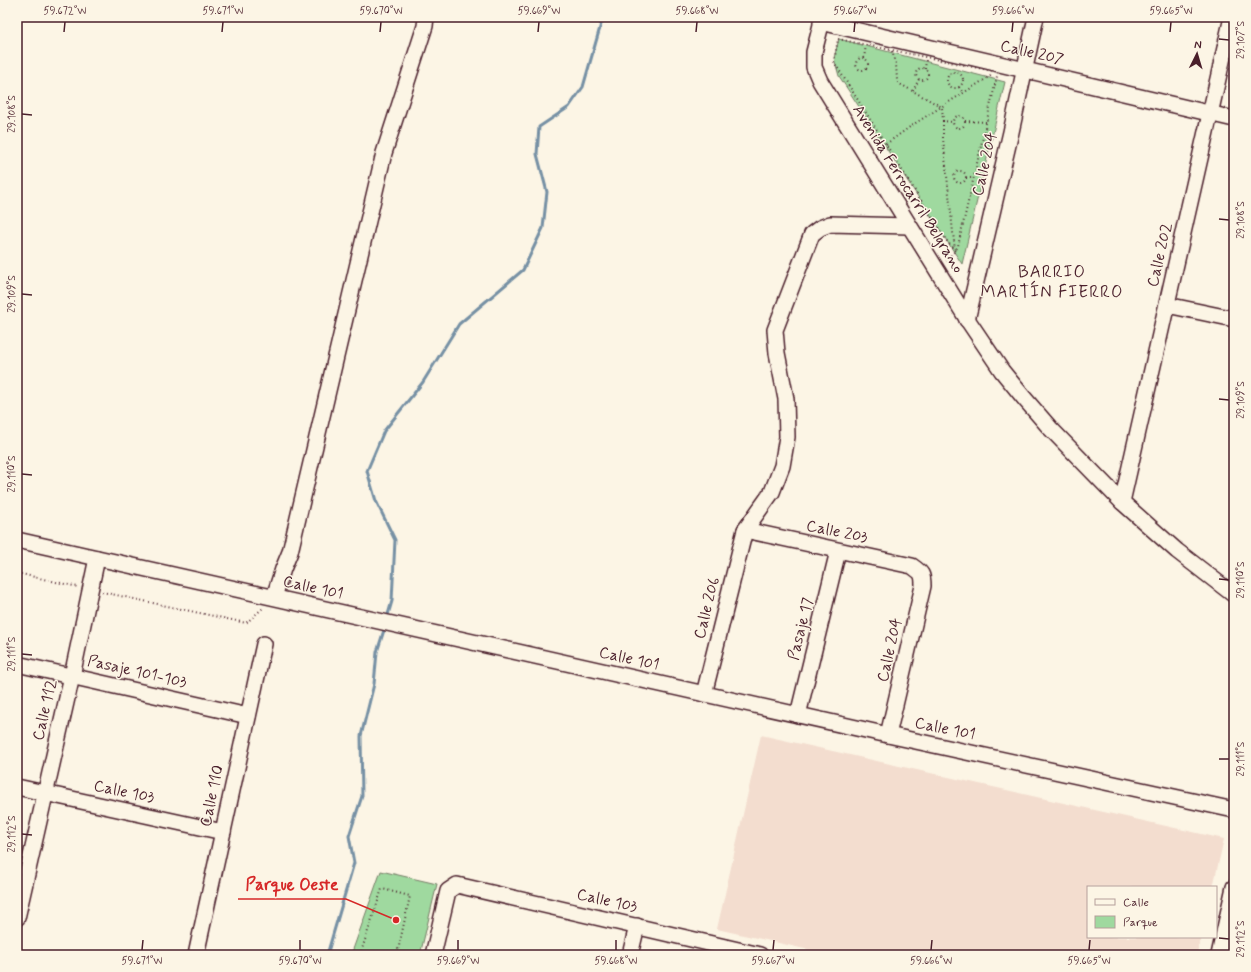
<svg xmlns="http://www.w3.org/2000/svg" width="1251" height="972" font-family="Mynerve,sans-serif">
<style>
.built{fill:#f3ddcf}
.green{fill:#9fd99f;stroke:#747c65}
.lines{fill:none;stroke-linecap:round;stroke-linejoin:round}
.stream{stroke:#7690a4;stroke-width:3}
.minor-casing{stroke:#4a1f2b;stroke-width:18}
.path{stroke:#4a1f2b;stroke-width:2;stroke-dasharray:1 3;stroke-linecap:butt}
.minor{stroke:#fcf5e5;stroke-width:15}
.ticks{fill:none;stroke:#4a1f2b;stroke-width:1.5}
.labels{text-anchor:middle;dominant-baseline:central;stroke-width:3;stroke-linejoin:round;paint-order:stroke}
.street-label{font-size:16px;fill:#4a1f2b;stroke:#fcf5e5}
.neighbourhood-label{font-size:17px;letter-spacing:1px;fill:#4a1f2b;stroke:#fcf5e5}
.leader{fill:none;stroke:#d62828;stroke-width:1.5}
.callout-dot{fill:#d62828;stroke:#fcf5e5;stroke-width:1.5}
.callout-label{font-size:17px;text-anchor:middle;font-weight:bold;fill:#d62828;stroke:#fcf5e5;stroke-width:3;stroke-linejoin:round;paint-order:stroke}
.neatline{fill:none;stroke:#4a1f2b;stroke-width:1.5}
.ticks-label{font-size:10px;text-anchor:middle;fill:#4a1f2b}
</style>
<rect width="100%" height="100%" fill="#fcf5e5"/>
<filter id="ink" filterUnits="userSpaceOnUse"><feTurbulence type="fractalNoise" baseFrequency=".025" numOctaves="2"/><feDisplacementMap in="SourceGraphic" scale="8" xChannelSelector="R" yChannelSelector="G"/><feConvolveMatrix kernelMatrix="1 2 1 2 8 2 1 2 1" color-interpolation-filters="sRGB"/></filter>
<g filter="url(#ink)">
<!-- built -->
<path class="built" d="M761,735L1224,839L1213,887H1088V937H1201L1197,955H831L717,929Z"/>
<!-- green -->
<g class="green">
<path d="M839,39L1005,82L962,264L839,76L834,58Z"/>
<path d="M381,871L437,884L420,955H351Z"/>
</g>
<g class="lines">
<!-- stream -->
<g class="stream">
<path d="M387,618L392,601L395,540L376,501L367,471L384,431L423,382L459,324L523,270L543,228L547,192L537,154L539,127L569,107L583,87L603,17"/>
<path d="M327,955L354,863L349,836L362,796L361,736L374,684L377,652L385,627"/>
</g>
<defs>
<g id="minor">
<path d="M823,17L814,52V67L820,81L969,322L1002,371L1024,398L1050,428L1122,502L1177,551L1234,595"/>
<path d="M821,22L1234,119"/>
<path d="M1167,305L1234,319"/>
<path d="M967,320L1011,132L1036,17"/>
<path d="M1122,502L1232,17"/>
<path d="M745,530L912,566C922,573 923,574 923,586L888,735"/>
<path d="M17,540L888,735L1234,810"/>
<path d="M274,597L283,569L290,552L384,153L425,26L426,17"/>
<path d="M17,664L248,716"/>
<path d="M704,694L745,530L772,492L782,466L787,437L786,399L777,353L775,330L812,234L820,228L830,224L909,226"/>
<path d="M798,715L838,551"/>
<path d="M17,787L223,832"/>
<path d="M17,918L72,676L97,558"/>
<path d="M196,955L264,644"/>
<path d="M433,955L448,891L457,885L760,955"/>
<path d="M630,955L637,926"/>
<path d="M1219,955L1234,887"/>
</g>
</defs>
<!-- minor casing -->
<use href="#minor" class="minor-casing"/>
<!-- path -->
<g class="path">
<path d="M838,39L998,72L958,246L955,251L946,240L834,62Z"/>
<path d="M892,51L896,64L897,80L898,83L942,107L943,121L953,122"/>
<path d="M864,58L866,45"/>
<circle cx="862" cy="64" r="6"/>
<circle cx="922" cy="74" r="6"/>
<path d="M925,69L926,60"/>
<circle cx="955" cy="80" r="8"/>
<path d="M959,87L963,93"/>
<path d="M913,91L919,79"/>
<circle cx="959" cy="122" r="6"/>
<path d="M943,121V138L955,251L946,261"/>
<path d="M965,121L987,122"/>
<path d="M886,144L914,124L992,75"/>
<circle cx="960" cy="177" r="6"/>
<path d="M966,178H973"/>
<path d="M17,573L78,587"/>
<path d="M102,592L246,623L263,608"/>
<path d="M360,955L382,889L410,896L397,955"/>
</g>
<!-- minor -->
<use href="#minor" class="minor"/>
</g>
</g>
<!-- ticks -->
<path class="ticks" d="M64,32L65,22M222,32L223,22M380,32L381,22M538,32L539,22M696,32L697,22M854,32L855,22M1012,32L1013,22M1170,32L1171,22M1219,39L1229,40M22,114L32,115M1219,219L1229,220M22,294L32,295M1219,399L1229,400M22,474L32,475M1219,579L1229,580M22,654L32,655M1219,759H1229M22,834L32,835M1219,938L1229,939M142,950L143,940M300,950V940M458,950V940M616,950V940M773,950L774,940M931,950L932,940M1089,950L1090,940"/>
<g class="labels">
<!-- street labels -->
<g class="street-label">
<text transform="translate(1032 53) rotate(13)">Calle 207</text>
<text transform="translate(985 164) rotate(-77)">Calle 204</text>
<text transform="translate(908 189) rotate(58)">Avenida Ferrocarril Belgrano</text>
<text transform="translate(1160 255) rotate(-77)">Calle 202</text>
<text transform="translate(837 532) rotate(12)">Calle 203</text>
<text transform="translate(313 588) rotate(13)">Calle 101</text>
<text transform="translate(707 608) rotate(-76)">Calle 206</text>
<text transform="translate(801 629) rotate(-76)">Pasaje 17</text>
<text transform="translate(890 650) rotate(-77)">Calle 204</text>
<text transform="translate(629 659) rotate(13)">Calle 101</text>
<text transform="translate(137 672) rotate(13)">Pasaje 101-103</text>
<text transform="translate(45 710) rotate(-77)">Calle 112</text>
<text transform="translate(945 729) rotate(12)">Calle 101</text>
<text transform="translate(124 792) rotate(12)">Calle 103</text>
<text transform="translate(212 796) rotate(-78)">Calle 110</text>
<text transform="translate(607 901) rotate(13)">Calle 103</text>
</g>
<!-- neighbourhood labels -->
<g class="neighbourhood-label">
<text x="1052" y="272">BARRIO<tspan x="1052" dy="20">MARTÍN FIERRO</tspan></text>
</g>
</g>
<!-- callouts -->
<path class="leader" d="M396 920L346 899H238"/>
<circle class="callout-dot" cx="396" cy="920" r="4"/>
<g class="callout-label">
<text x="292" y="890">Parque Oeste</text>
</g>
<!-- margin -->
<rect width="1251" height="972" fill="none" stroke="#fcf5e5" stroke-width="44"/>
<!-- legend -->
<rect x="1087" y="886" width="130" height="52" fill="#fcf5e5" stroke="#b59f9b"/>
<rect x="1095" y="899" width="20" height="6" fill="#fcf5e5" stroke="#b59f9b"/>
<text x="1123" y="906" font-size="12" fill="#4a1f2b">Calle</text>
<rect x="1095" y="916" width="20" height="12" fill="#9fd99f" stroke="#b59f9b"/>
<text x="1123" y="926" font-size="12" fill="#4a1f2b">Parque</text>
<!-- north arrow -->
<g transform="translate(1197 54) rotate(5)" stroke="#fcf5e5" stroke-width="3" paint-order="stroke">
<path d="M0-3L7 15L0 10L-7 15Z" fill="#4a1f2b"/>
<text y="-6" font-size="11" font-weight="bold" text-anchor="middle" fill="#4a1f2b">N</text>
</g>
<rect x="22" y="22" width="1207" height="928" class="neatline"/>
<g class="ticks-label">
<text x="65" y="14">59.672°W</text>
<text x="223" y="14">59.671°W</text>
<text x="381" y="14">59.670°W</text>
<text x="539" y="14">59.669°W</text>
<text x="697" y="14">59.668°W</text>
<text x="855" y="14">59.667°W</text>
<text x="1013" y="14">59.666°W</text>
<text x="1171" y="14">59.665°W</text>
<text transform="translate(1240 40) rotate(-90)" y="4">29.107°S</text>
<text transform="translate(11 114) rotate(-90)" y="4">29.108°S</text>
<text transform="translate(1240 220) rotate(-90)" y="4">29.108°S</text>
<text transform="translate(11 294) rotate(-90)" y="4">29.109°S</text>
<text transform="translate(1240 400) rotate(-90)" y="4">29.109°S</text>
<text transform="translate(11 474) rotate(-90)" y="4">29.110°S</text>
<text transform="translate(1240 580) rotate(-90)" y="4">29.110°S</text>
<text transform="translate(11 654) rotate(-90)" y="4">29.111°S</text>
<text transform="translate(1240 759) rotate(-90)" y="4">29.111°S</text>
<text transform="translate(11 834) rotate(-90)" y="4">29.112°S</text>
<text transform="translate(1240 939) rotate(-90)" y="4">29.112°S</text>
<text x="142" y="964">59.671°W</text>
<text x="300" y="964">59.670°W</text>
<text x="458" y="964">59.669°W</text>
<text x="616" y="964">59.668°W</text>
<text x="773" y="964">59.667°W</text>
<text x="931" y="964">59.666°W</text>
<text x="1089" y="964">59.665°W</text>
</g>
</svg>
